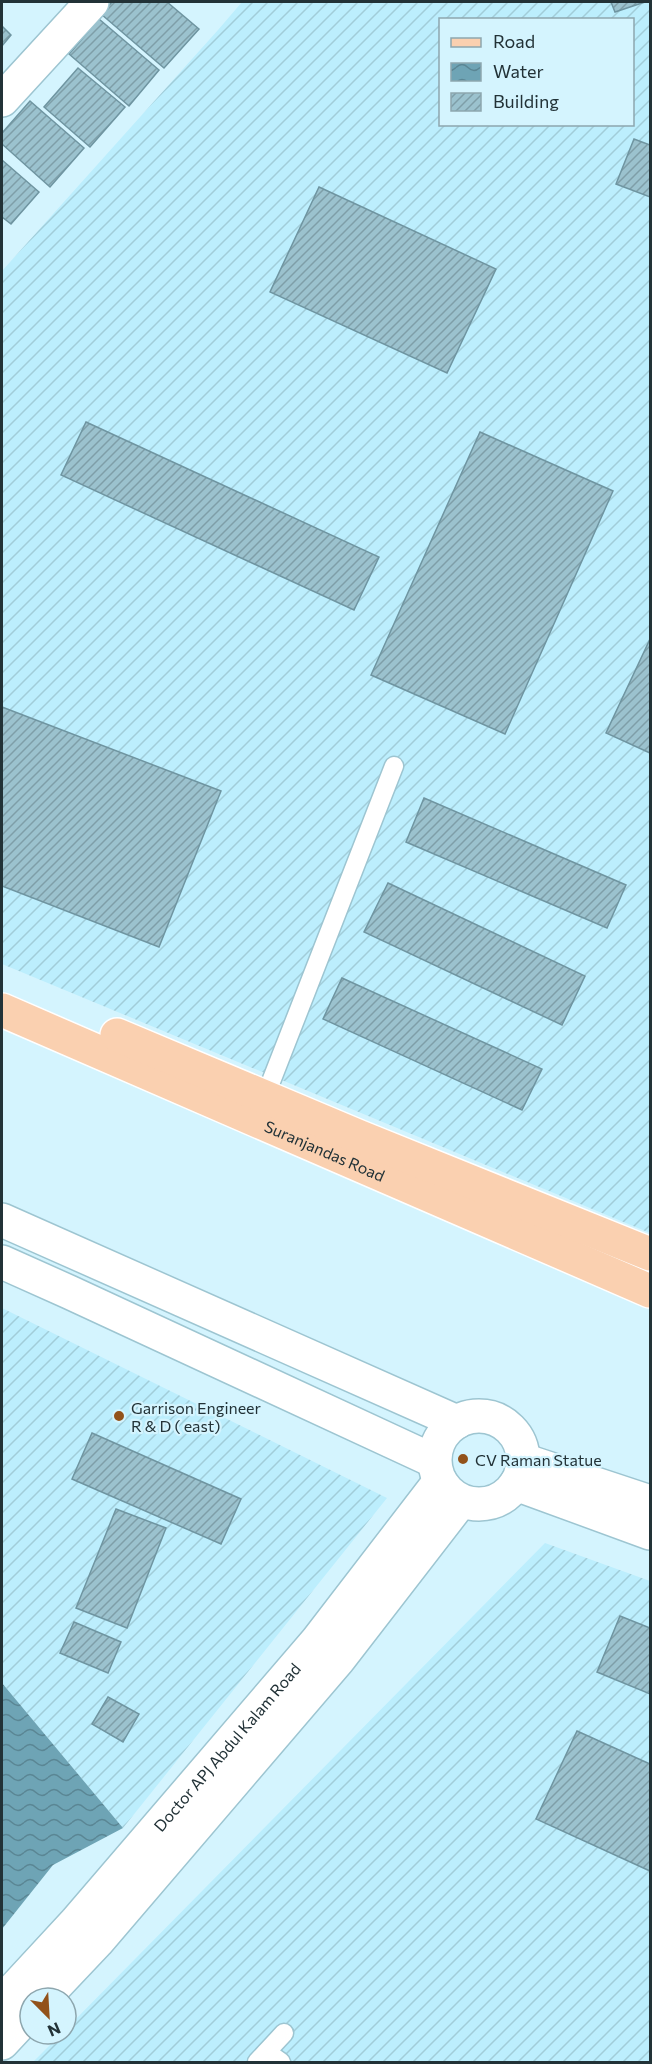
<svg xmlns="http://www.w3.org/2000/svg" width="652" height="2064" font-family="Commissioner,sans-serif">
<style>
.industrial{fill:url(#industrial-furrows);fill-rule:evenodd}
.water{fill:url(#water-waves)}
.building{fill:url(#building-hatch);stroke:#6f95a1;stroke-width:1.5}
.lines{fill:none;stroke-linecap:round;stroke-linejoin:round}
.service-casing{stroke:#9dc5d1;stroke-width:21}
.minor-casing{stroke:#9dc5d1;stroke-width:36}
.tertiary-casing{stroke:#9dc5d1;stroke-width:36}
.primary-casing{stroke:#fff;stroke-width:36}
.service{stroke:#fff;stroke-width:18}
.minor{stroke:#fff;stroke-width:33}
.tertiary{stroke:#fff;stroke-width:33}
.primary{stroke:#fad0b0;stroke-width:33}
.poi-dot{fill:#92521a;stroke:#d4f4fe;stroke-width:2}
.labels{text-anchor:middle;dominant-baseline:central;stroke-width:4.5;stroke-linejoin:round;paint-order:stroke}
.street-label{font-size:16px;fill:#223237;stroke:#d4f4fe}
.poi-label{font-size:16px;fill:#223237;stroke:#d4f4fe;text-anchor:start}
</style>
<defs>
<pattern id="industrial-furrows" width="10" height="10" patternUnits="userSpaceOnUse" patternTransform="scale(1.5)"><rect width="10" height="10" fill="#bceefd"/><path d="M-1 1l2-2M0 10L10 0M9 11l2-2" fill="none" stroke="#a1cdd9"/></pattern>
<pattern id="water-waves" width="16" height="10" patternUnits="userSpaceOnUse" patternTransform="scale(1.5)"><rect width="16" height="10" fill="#6ea4b5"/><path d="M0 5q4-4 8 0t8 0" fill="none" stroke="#5a8694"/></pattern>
<pattern id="building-hatch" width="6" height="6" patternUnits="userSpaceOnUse" patternTransform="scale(1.5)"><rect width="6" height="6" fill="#9bc2ce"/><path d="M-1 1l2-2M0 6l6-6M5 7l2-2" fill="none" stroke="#7e9ea8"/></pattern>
</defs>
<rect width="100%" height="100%" fill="#d4f4fe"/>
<!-- industrial -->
<g class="industrial">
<path d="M242,2H650V1233L2,964V271L218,30ZM440,20H632V124H440Z"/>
<path d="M2,1308L387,1498L123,1828L2,1683Z"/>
<path d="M545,1543L650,1581V2062H33L61,2034H66V2029Z"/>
</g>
<!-- water -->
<path class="water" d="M2,1683L123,1828L53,1865L2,1929Z"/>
<!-- building -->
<g class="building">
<path d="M112,2H167L199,29L164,68L101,14Z"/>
<path d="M611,2H645L615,12Z"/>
<path d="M99,19L159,70L129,106L69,54Z"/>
<path d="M2,26L11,35L2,46Z"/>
<path d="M78,68L125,107L90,147L44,107Z"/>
<path d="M30,101L84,148L50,187L2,144V133Z"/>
<path d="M634,139L650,145V197L616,184Z"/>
<path d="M2,160L39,192L11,224L2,217Z"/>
<path d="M319,187L496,269L447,373L270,292Z"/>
<path d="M86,422L379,557L354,610L61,475Z"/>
<path d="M480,432L613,491L505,734L371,675Z"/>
<path d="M650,639V753L606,733Z"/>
<path d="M2,707L221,791L159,947L2,886Z"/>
<path d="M424,798L626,885L607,928L406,842Z"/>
<path d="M388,883L585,976L562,1025L364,932Z"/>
<path d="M342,978L542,1069L522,1110L323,1019Z"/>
<path d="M92,1433L241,1499L221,1544L72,1479Z"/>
<path d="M116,1509L166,1528L127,1628L76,1608Z"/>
<path d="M620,1616L650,1628V1694L597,1672Z"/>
<path d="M74,1622L121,1642L108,1673L60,1653Z"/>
<path d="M108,1697L139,1714L123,1742L92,1724Z"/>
<path d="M577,1731L650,1764V1871L536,1819Z"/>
</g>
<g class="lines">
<defs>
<g id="service">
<path d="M265,1097L394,766"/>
<path d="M267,2052L281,2062"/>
<path d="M257,2062L284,2033"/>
</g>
<path id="minor" d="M2,100L92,2"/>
<g id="tertiary">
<path d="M2,1220L457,1422"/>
<path d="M2,1262L69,1292L434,1461"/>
<circle cx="479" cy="1460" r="44"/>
<path d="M523,1460L650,1502"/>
<path d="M516,1484L650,1533"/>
<path d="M44,1998L97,1942L339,1659L461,1501"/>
<path id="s1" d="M2,2002L76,1922L317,1641L440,1481"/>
<path d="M2,2043L30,2013"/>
</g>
<g id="primary">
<path id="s2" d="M2,1010L650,1291"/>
<path d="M117,1035L360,1137L650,1254"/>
</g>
</defs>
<!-- service casing -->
<use href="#service" class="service-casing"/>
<!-- minor casing -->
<use href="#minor" class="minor-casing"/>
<!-- tertiary casing -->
<use href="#tertiary" class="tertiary-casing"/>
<!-- primary casing -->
<use href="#primary" class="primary-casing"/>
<!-- service -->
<use href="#service" class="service"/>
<!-- minor -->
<use href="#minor" class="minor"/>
<!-- tertiary -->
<use href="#tertiary" class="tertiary"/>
<!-- primary -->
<use href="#primary" class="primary"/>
</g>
<!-- markers -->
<g class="poi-dot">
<circle cx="119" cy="1416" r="6"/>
<circle cx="463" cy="1459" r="6"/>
</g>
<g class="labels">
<!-- street labels -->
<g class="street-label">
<text stroke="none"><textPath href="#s2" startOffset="352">Suranjandas Road</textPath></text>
<text stroke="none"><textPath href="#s1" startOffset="340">Doctor APJ Abdul Kalam Road</textPath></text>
</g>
<!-- poi labels -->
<g class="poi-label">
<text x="131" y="1407">Garrison Engineer<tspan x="131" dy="18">R &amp; D ( east)</tspan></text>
<text x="475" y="1459">CV Raman Statue</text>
</g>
</g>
<!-- border -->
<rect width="652" height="2064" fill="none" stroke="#223237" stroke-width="6"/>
<!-- legend -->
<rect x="439" y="18" width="195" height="108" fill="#d4f4fe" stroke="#8da6ae" stroke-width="1.5"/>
<rect x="451" y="38" width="30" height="9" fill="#fad0b0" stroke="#8da6ae" stroke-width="1.5"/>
<text x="493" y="48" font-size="18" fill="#223237">Road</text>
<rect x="451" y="63" width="30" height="18" fill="url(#water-waves)" stroke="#8da6ae" stroke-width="1.5"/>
<text x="493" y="78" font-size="18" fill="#223237">Water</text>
<rect x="451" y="93" width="30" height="18" fill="url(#building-hatch)" stroke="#8da6ae" stroke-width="1.5"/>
<text x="493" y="108" font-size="18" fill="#223237">Building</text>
<!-- north arrow -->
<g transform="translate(48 2016) rotate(156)"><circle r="28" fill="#d4f4fe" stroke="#8da6ae" stroke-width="1.5"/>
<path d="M0-4.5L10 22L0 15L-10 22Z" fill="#92521a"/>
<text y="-9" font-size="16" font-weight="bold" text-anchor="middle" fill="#223237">N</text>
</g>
</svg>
